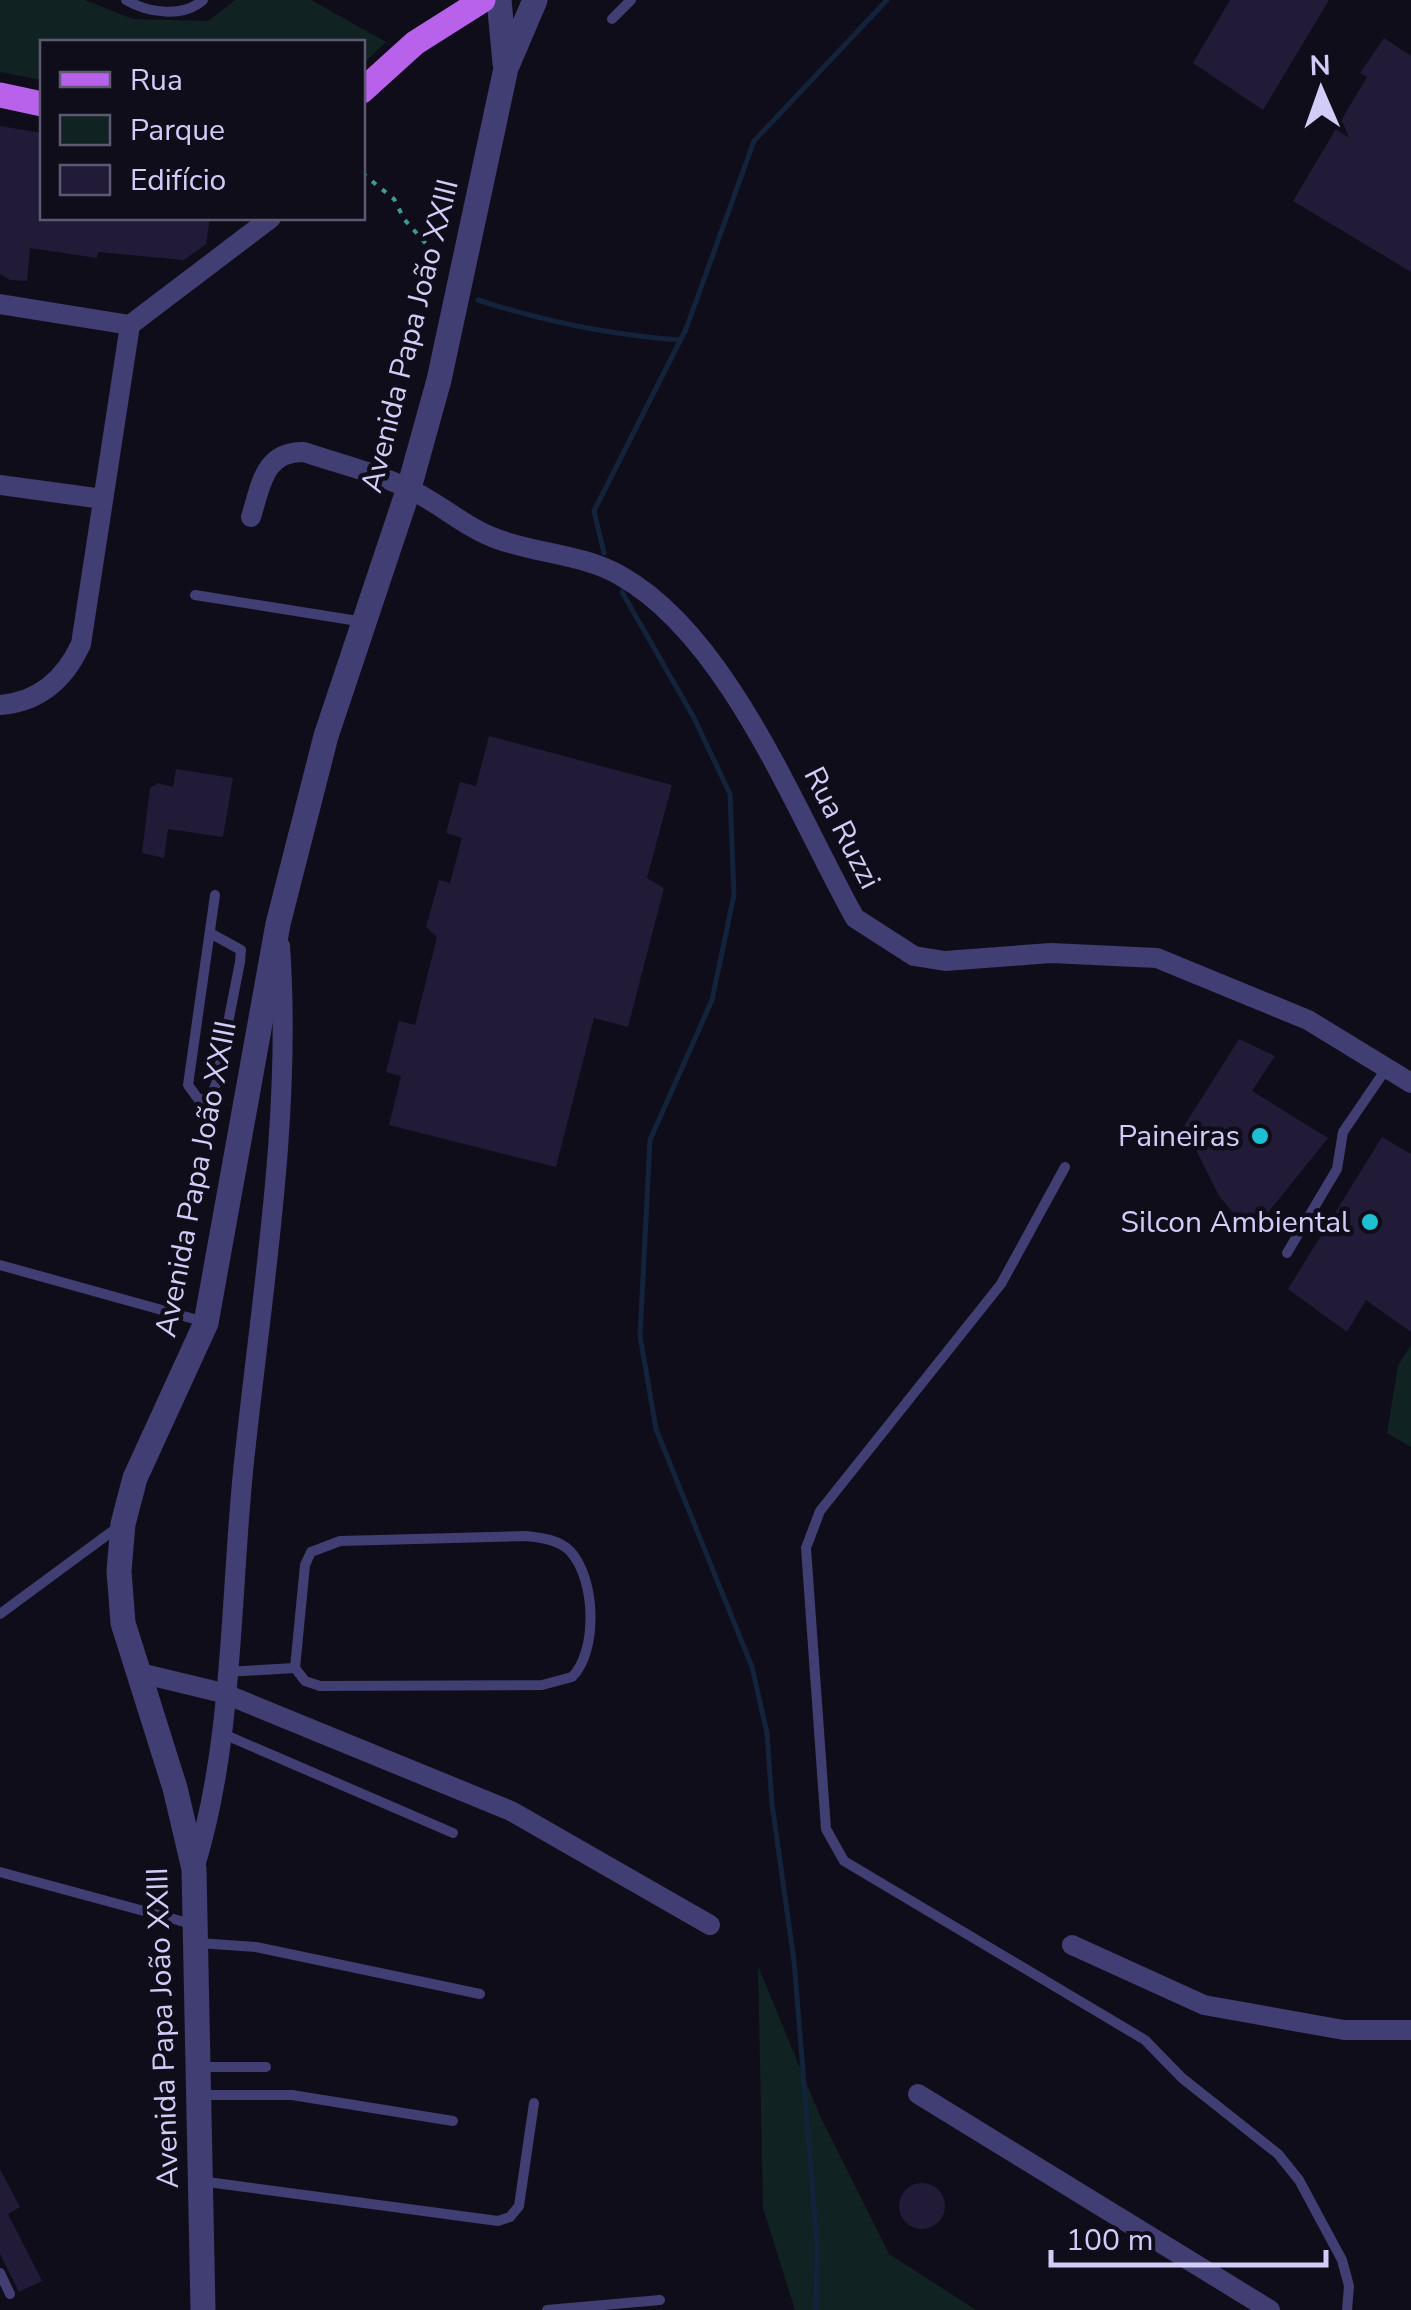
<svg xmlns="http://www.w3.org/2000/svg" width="1411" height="2310" font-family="'Nunito Sans',sans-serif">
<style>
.green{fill:#122}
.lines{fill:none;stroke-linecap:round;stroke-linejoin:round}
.stream{stroke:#13233c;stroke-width:5}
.building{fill:#211b38}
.path{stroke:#3b9d98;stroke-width:4;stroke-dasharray:5 8;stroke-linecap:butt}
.service{stroke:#403e72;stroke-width:10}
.minor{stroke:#403e72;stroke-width:20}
.tertiary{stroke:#403e72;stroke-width:25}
.primary{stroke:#b861ea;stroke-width:25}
.poi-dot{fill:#1dc0d3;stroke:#0f0d19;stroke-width:4}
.labels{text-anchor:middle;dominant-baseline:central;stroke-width:9;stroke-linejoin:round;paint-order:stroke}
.street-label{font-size:30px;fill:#d1ccf8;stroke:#0f0d19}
.poi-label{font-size:30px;fill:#d1ccf8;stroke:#0f0d19;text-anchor:end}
</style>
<rect width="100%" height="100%" fill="#0f0d19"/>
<!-- green -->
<g class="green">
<path d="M0,0H85L133,19L208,21L235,0H311L386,42L363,64L362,42H42V80L0,72Z"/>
<path d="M1411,1345V1447L1387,1433L1398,1365Z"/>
<path d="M758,1966L821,2118L889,2254L976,2310H795L763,2208Z"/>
</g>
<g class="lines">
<!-- stream -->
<g class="stream">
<path d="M478,300C546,322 609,335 680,340"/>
<path d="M604,553L594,511L686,329L754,141L887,0"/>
<path d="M622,592L694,718L730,794L734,895L712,1000L650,1140L640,1336L656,1429L752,1667L767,1733L772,1804L794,1961L817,2243L816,2310"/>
</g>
</g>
<!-- building -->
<g class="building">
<path d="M1230,0H1329L1263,110L1193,63Z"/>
<path d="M1384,38L1411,56V272L1293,201L1367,77L1360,73Z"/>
<path d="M0,126L42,133V218H210L206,244L184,260L98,252L97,258L30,248L27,281L10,280L0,274Z"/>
<path d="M489,736L672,785L647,878L664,888L628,1027L594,1018L556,1167L389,1125L401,1076L386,1072L399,1021L415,1025L437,937L426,927L439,880L450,883L462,838L446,833L460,782L476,786Z"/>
<path d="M176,769L233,778L223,837L168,829L164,858L142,853L150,788L158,783L173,787Z"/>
<path d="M1239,1039L1275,1056L1252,1091L1328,1138L1251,1234L1219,1196L1193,1144L1197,1133L1184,1126Z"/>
<path d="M1382,1137L1411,1154V1332L1366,1300L1347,1332L1288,1289Z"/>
<path d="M0,2169L20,2207L8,2214L42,2281L19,2292L0,2254Z"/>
<circle cx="922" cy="2206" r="23"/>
</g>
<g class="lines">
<!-- path -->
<path class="path" d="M362,173L394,199L404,219L442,262"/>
<!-- service -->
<g class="service">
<path d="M126,0C148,13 183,18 203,0"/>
<path d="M612,19L631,0"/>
<path d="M195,595L364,622"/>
<path d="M210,933L241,950L240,962L216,1084L210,1097L199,1100L188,1085L215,895"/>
<path d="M1065,1167L1001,1284L820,1511L806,1548L826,1829L844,1861L1145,2040L1182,2078L1278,2154L1299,2180L1342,2260L1349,2286L1347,2310"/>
<path d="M1287,1253L1337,1169L1343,1132L1386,1069"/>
<path d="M0,1265L205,1322"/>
<path d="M526,1536C541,1538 558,1539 570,1551C596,1579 598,1651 572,1677L542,1685L320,1686L305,1681L295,1668L305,1565L311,1552L340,1541Z"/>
<path d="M0,1614L118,1527"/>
<path d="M226,1672L295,1668"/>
<path d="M221,1733L453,1833"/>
<path d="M0,1872L192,1924"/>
<path d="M198,1943L256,1947L480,1994"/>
<path d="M199,2067H266"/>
<path d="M200,2095H292L453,2121"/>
<path d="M200,2181L498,2221L510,2217L519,2206L534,2103"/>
<path d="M0,2273L10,2294"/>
<path d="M547,2310L660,2300"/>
</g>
<!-- minor -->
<g class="minor">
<path d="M0,304L130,325"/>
<path d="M0,485L103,499"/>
<path d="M251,517C261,485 264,451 304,452C339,464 378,473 411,490C441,504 466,528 497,539C538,554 583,554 621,576C729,637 796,813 855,918L914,956L945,961L1051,953L1157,958L1308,1020L1411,1083"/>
<path d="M0,705C39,702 65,679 81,644L130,325L271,218"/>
<path d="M140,1673L223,1693L511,1811L710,1925"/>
<path d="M194,1869C234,1743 230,1593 244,1462C262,1290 292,1118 280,946"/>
<path d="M1072,1945L1204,2005L1344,2030H1411"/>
<path d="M918,2094L1270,2310"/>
</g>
<!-- tertiary -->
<g class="tertiary">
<path d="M499,0L505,63"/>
<path d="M203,2310L194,1869L175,1788L123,1623L119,1571L123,1524L135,1478L206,1323L278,924L326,736L409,488L439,380L506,68L535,0"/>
</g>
<!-- primary -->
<g class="primary">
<path d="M362,91L415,43L483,0"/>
<path d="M0,95L42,104"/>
</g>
</g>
<!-- markers -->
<g class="poi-dot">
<circle cx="1260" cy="1136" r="10"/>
<circle cx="1370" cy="1222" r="10"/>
</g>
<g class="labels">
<!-- street labels -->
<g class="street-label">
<text transform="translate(410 336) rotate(-76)">Avenida Papa João XXIII</text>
<text transform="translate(842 828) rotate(63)">Rua Ruzzi</text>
<text transform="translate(196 1179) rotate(-79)">Avenida Papa João XXIII</text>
<text transform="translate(163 2028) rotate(-92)">Avenida Papa João XXIII</text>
</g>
<!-- poi labels -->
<g class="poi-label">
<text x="1240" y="1136">Paineiras</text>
<text x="1350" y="1222">Silcon Ambiental</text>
</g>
</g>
<!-- legend -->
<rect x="40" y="40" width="325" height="180" fill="#0f0d19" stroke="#5d5972" stroke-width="2.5"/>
<rect x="60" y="72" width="50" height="15" fill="#b861ea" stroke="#5d5972" stroke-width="2.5"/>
<text x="130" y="90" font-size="30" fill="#d1ccf8">Rua</text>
<rect x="60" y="115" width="50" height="30" fill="#112222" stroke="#5d5972" stroke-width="2.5"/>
<text x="130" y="140" font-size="30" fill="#d1ccf8">Parque</text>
<rect x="60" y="165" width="50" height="30" fill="#211b38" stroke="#5d5972" stroke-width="2.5"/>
<text x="130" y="190" font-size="30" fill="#d1ccf8">Edifício</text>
<!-- north arrow -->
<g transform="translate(1321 90) rotate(358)" stroke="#0f0d19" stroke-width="8" paint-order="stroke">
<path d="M0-8L18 38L0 25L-18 38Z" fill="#d1ccf8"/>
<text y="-15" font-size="28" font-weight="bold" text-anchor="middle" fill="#d1ccf8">N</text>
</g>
<!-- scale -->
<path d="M1051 2250v15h275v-15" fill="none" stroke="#d1ccf8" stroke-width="5"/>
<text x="1066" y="2250" font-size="30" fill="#d1ccf8" stroke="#0f0d19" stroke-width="8" paint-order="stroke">100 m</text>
</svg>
